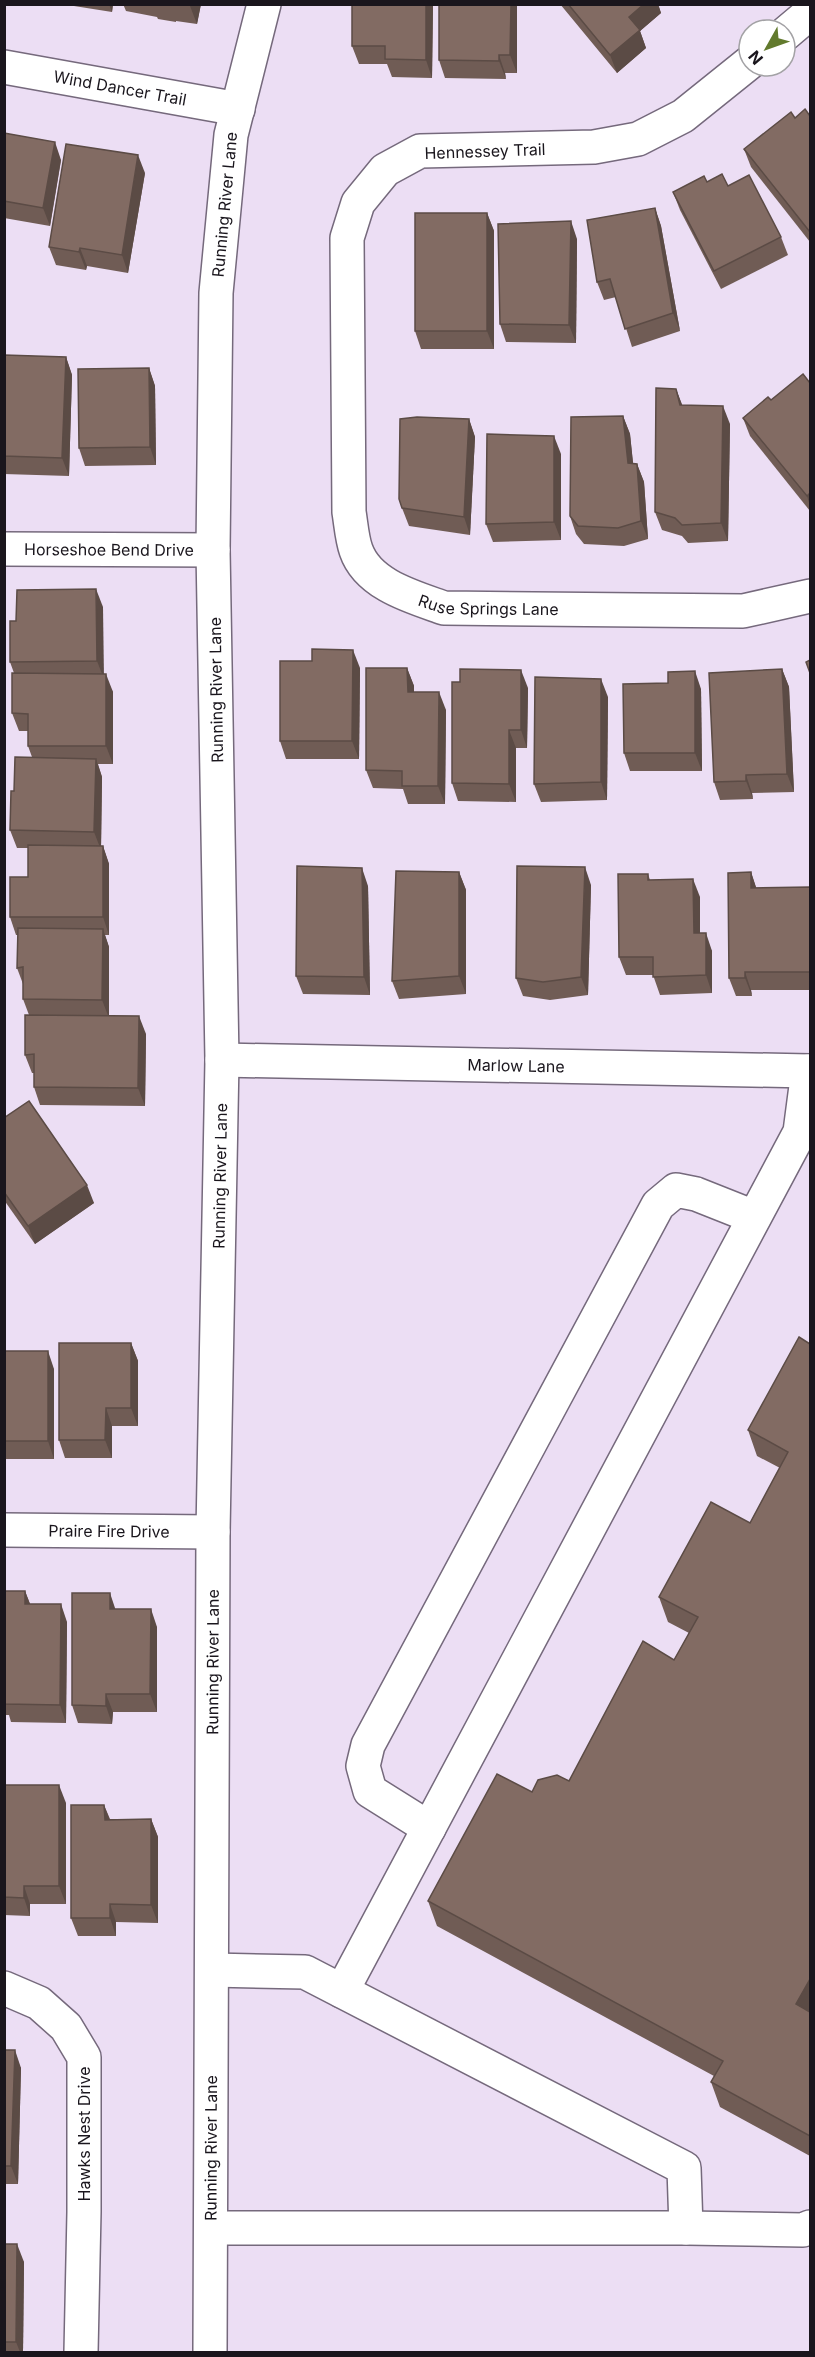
<svg xmlns="http://www.w3.org/2000/svg" width="815" height="2357" font-family="Inter,sans-serif">
<style>
.lines{fill:none;stroke-linecap:round;stroke-linejoin:round}
.minor-casing{stroke:#75697c;stroke-width:36}
.minor{stroke:#fff;stroke-width:33}
.wall{fill:#705c55}
.shaded-wall{fill:#5b4b45}
.building{fill:#826b63;stroke:#5b4b45;stroke-width:1.5}
.labels{text-anchor:middle;dominant-baseline:central;stroke-width:6;stroke-linejoin:round;paint-order:stroke}
.street-label{font-size:16px;fill:#1a161d;stroke:#fff}
</style>
<rect width="100%" height="100%" fill="#ecdef4"/>
<g class="lines">
<defs>
<g id="minor">
<path d="M785,34L810,13"/>
<path id="s1" d="M749,63L683,116L638,139L594,147L420,151L385,170L358,203L347,238L349,512C351,524 352,539 356,550C368,585 413,597 444,608L743,611L810,596"/>
<path id="s2" d="M4,67L238,109"/>
<path id="s3" d="M4,549L213,550"/>
<path id="s4" d="M222,1060L810,1071"/>
<path id="s5" d="M4,1530L213,1532"/>
<path d="M429,1828L370,1791L363,1766L368,1745L658,1205L676,1190L696,1194L754,1217"/>
<path d="M212,1970L305,1972L684,2168L686,2228"/>
<path d="M4,1988L39,2003L66,2027L84,2057V2212L81,2352"/>
<path d="M342,1991L800,1132L808,1071"/>
<path d="M211,2228H686L803,2230L810,2227"/>
<path id="s6" d="M210,2352L213,1532L222,1060L213,550L216,293L231,135L264,4"/>
</g>
</defs>
<!-- minor casing -->
<use href="#minor" class="minor-casing"/>
<!-- minor -->
<use href="#minor" class="minor"/>
</g>
<!-- wall -->
<g class="wall">
<path d="M73,4H113L112,12L74,6Z"/>
<path d="M123,4H201L197,24L176,21V22L158,19L157,17L126,11Z"/>
<path d="M433,4L432,78L392,77L387,64H359L352,46Z"/>
<path d="M517,4V73H505L506,79L445,78L439,60Z"/>
<path d="M560,4H658L661,13L640,31L646,48L617,73Z"/>
<path d="M810,116V242L751,167L744,149Z"/>
<path d="M4,133L61,160L50,226L4,218Z"/>
<path d="M145,173L128,273L87,266L86,270L56,265L49,247Z"/>
<path d="M707,182L728,186L781,237L788,255L721,289L680,210L673,192Z"/>
<path d="M655,208L661,226L680,331L632,347L616,297L604,300L597,282Z"/>
<path d="M487,213L494,231V349H421L415,331Z"/>
<path d="M577,239L576,343L506,342L500,324Z"/>
<path d="M4,355L66,357L72,375L69,476L4,474Z"/>
<path d="M149,368L155,386L156,465L85,466L79,448Z"/>
<path d="M810,383V511L750,436L743,418L771,400Z"/>
<path d="M676,389L682,405L730,424L728,541L688,543L682,536L662,530L655,512Z"/>
<path d="M623,416L630,434L633,464H637L644,482L648,539L624,546L584,544L576,534L570,516Z"/>
<path d="M469,419L475,437L470,535L409,526L402,508Z"/>
<path d="M561,454V540L493,542L486,524Z"/>
<path d="M103,607V674L113,692V764H98L102,777L101,846H103L109,864V935H105L109,947V1016L146,1034L145,1106L40,1105L34,1087V1073H32L25,1055L29,1015L23,999V984L17,968L18,935H16L10,917L28,877V848H17L10,830L14,791L32,757L28,746V731H19L12,713L14,673L10,662L16,621Z"/>
<path d="M360,668L359,759H286L280,741Z"/>
<path d="M407,668L414,686V692L446,710L445,804H408L403,789L373,788L366,770Z"/>
<path d="M782,669L789,687L794,792L752,793L753,799L720,800L714,782Z"/>
<path d="M668,683L701,689L702,771H630L624,753Z"/>
<path d="M528,688L527,748H516V802L458,801L452,783Z"/>
<path d="M608,697L607,800L541,802L534,784Z"/>
<path d="M459,872L466,890V994L399,999L392,981Z"/>
<path d="M751,872L756,888L810,887V990H751L752,996H736L729,978Z"/>
<path d="M648,874L650,880L700,897V933L712,951V993L660,995L653,975H626L619,957Z"/>
<path d="M591,885L588,995L550,1000L523,996L516,978Z"/>
<path d="M368,886L370,995L303,994L296,976Z"/>
<path d="M4,1118L94,1203L35,1244L4,1200Z"/>
<path d="M131,1343L138,1361V1426H112V1458H65L59,1440Z"/>
<path d="M810,1344V2156L720,2107L711,2082L714,2076L437,1926L428,1901L532,1792L569,1781L674,1660L689,1633L668,1622L659,1597L750,1523L780,1468L757,1456L748,1430Z"/>
<path d="M4,1351L54,1369V1459H4Z"/>
<path d="M4,1591H25L30,1604L67,1622L66,1723L11,1722L9,1715H4Z"/>
<path d="M116,1609L157,1627V1712H113L112,1724L78,1723L72,1705Z"/>
<path d="M4,1785L66,1803V1904H30V1916L4,1915Z"/>
<path d="M104,1805L110,1819H151L158,1837V1923L116,1922V1936H78L71,1918Z"/>
<path d="M4,2050L21,2068L18,2184H4Z"/>
<path d="M4,2244L24,2262L23,2352H4Z"/>
</g>
<!-- shaded-wall -->
<g class="shaded-wall">
<path d="M109,4H113L112,12Z"/>
<path d="M191,4H201L197,24L190,6Z"/>
<path d="M426,4H433L432,78L426,60Z"/>
<path d="M511,4H517V73L510,55Z"/>
<path d="M644,4H658L661,13L640,31L646,48L617,73L610,55L629,17Z"/>
<path d="M499,55L505,73L506,79L499,61Z"/>
<path d="M55,142L61,160L50,226L43,208Z"/>
<path d="M138,155L145,173L128,273L122,255Z"/>
<path d="M655,208L661,226L680,331L673,313Z"/>
<path d="M487,213L494,231V349L487,331Z"/>
<path d="M571,221L577,239L576,343L569,325Z"/>
<path d="M80,248L87,266L86,270L79,252Z"/>
<path d="M66,357L72,375L69,476L62,458Z"/>
<path d="M149,368L155,386L156,465L150,447Z"/>
<path d="M676,389L683,407L680,405Z"/>
<path d="M723,406L730,424L728,541L721,523Z"/>
<path d="M623,416L630,434L635,481L628,463Z"/>
<path d="M469,419L475,437L470,535L464,517Z"/>
<path d="M554,436L561,454V540L554,522Z"/>
<path d="M637,464L644,482L648,539L641,521Z"/>
<path d="M810,493V506L807,496Z"/>
<path d="M96,589L103,607L104,679L97,661Z"/>
<path d="M353,650L360,668L359,759L352,741Z"/>
<path d="M407,668L414,686V710L408,692Z"/>
<path d="M782,669L789,687L794,792L787,774Z"/>
<path d="M521,670L528,688L527,748L521,730Z"/>
<path d="M695,671L701,689L702,771L695,753Z"/>
<path d="M106,674L113,692V764L106,746Z"/>
<path d="M601,679L608,697L607,800L601,782Z"/>
<path d="M439,692L446,710L445,804L438,786Z"/>
<path d="M509,730L516,748V802L509,784Z"/>
<path d="M96,759L102,777L101,850L94,832Z"/>
<path d="M746,775L752,793L753,799L746,781Z"/>
<path d="M103,846L109,864V935L103,917Z"/>
<path d="M585,867L591,885L588,995L581,977Z"/>
<path d="M362,868L368,886L370,995L364,977Z"/>
<path d="M459,872L466,890V994L459,976Z"/>
<path d="M751,872L757,890L751,888Z"/>
<path d="M693,879L700,897V951L694,933Z"/>
<path d="M103,929L109,947V1018L102,1000Z"/>
<path d="M706,933L712,951V993L706,975Z"/>
<path d="M745,972L751,990L752,996L745,978Z"/>
<path d="M139,1016L146,1034L145,1106L138,1088Z"/>
<path d="M87,1185L94,1203L35,1244L28,1226Z"/>
<path d="M131,1343L138,1361V1426L131,1408Z"/>
<path d="M48,1351L54,1369V1459L48,1441Z"/>
<path d="M106,1408L112,1426V1458L105,1440Z"/>
<path d="M25,1591L32,1609L25,1604Z"/>
<path d="M110,1593L116,1611L110,1609Z"/>
<path d="M61,1604L67,1622L66,1723L60,1705Z"/>
<path d="M151,1609L157,1627V1712L150,1694Z"/>
<path d="M106,1694L113,1712L112,1724L106,1706Z"/>
<path d="M59,1785L66,1803V1904L59,1886Z"/>
<path d="M104,1805L111,1823L105,1820Z"/>
<path d="M151,1819L158,1837V1923L151,1905Z"/>
<path d="M24,1886L30,1904V1916L24,1898Z"/>
<path d="M110,1904L116,1922V1936L110,1918Z"/>
<path d="M810,1979V2021L796,2004Z"/>
<path d="M15,2050L21,2068L18,2184L11,2166Z"/>
<path d="M17,2244L24,2262L23,2352H20L16,2342Z"/>
</g>
<!-- building -->
<g class="building">
<path d="M352,4H426V60L385,59V46H352Z"/>
<path d="M439,4H511L510,55H499V61L439,60Z"/>
<path d="M568,4H644L629,17L640,30L610,55Z"/>
<path d="M805,109L810,116V232L744,149L791,112L795,118Z"/>
<path d="M4,133L55,142L43,208L4,201Z"/>
<path d="M66,144L138,155L122,255L80,248L79,252L49,247Z"/>
<path d="M722,174L728,186L749,175L781,237L714,271L673,192L704,176L707,182Z"/>
<path d="M655,208L673,313L625,329L610,279L597,282L587,220Z"/>
<rect x="415" y="213" width="72" height="118"/>
<path d="M571,221L569,325L500,324L498,224Z"/>
<path d="M4,355L66,357L62,458L4,456Z"/>
<path d="M149,368L150,447L79,448L78,369Z"/>
<path d="M803,374L810,383V493L807,496L743,418L768,397L771,400Z"/>
<path d="M656,388L676,389L680,405L723,406L721,523L682,525L675,518L655,512Z"/>
<path d="M623,416L628,463L637,464L641,521L618,528L578,526L570,516L571,417Z"/>
<path d="M417,417L469,419L464,517L402,508L399,499L400,419Z"/>
<path d="M487,434L554,436V522L486,524Z"/>
<path d="M96,589L97,661L10,662V621H16L17,590Z"/>
<path d="M312,649L353,650L352,741H280V661H312Z"/>
<path d="M810,660V673L806,662Z"/>
<path d="M366,668H407L408,692H439L438,786H402V771L366,770Z"/>
<path d="M460,669L521,670V730H509V784L452,783V682H460Z"/>
<path d="M782,669L787,774L746,775V781L714,782L709,673Z"/>
<path d="M695,671V753H624L623,684L668,683V672Z"/>
<path d="M12,673L106,674V746H28V714L12,713Z"/>
<path d="M535,677L601,679V782L534,784Z"/>
<path d="M15,757L96,759L94,832L10,830L11,791H14Z"/>
<path d="M28,845L103,846V917H10V877H28Z"/>
<path d="M297,866L362,868L364,977L296,976Z"/>
<path d="M517,866L585,867L581,977L543,982L516,978Z"/>
<path d="M396,871L459,872V976L392,981Z"/>
<path d="M751,872V888L810,887V972H745V978H729L728,873Z"/>
<path d="M618,874H648V880L693,879L694,933H706V975L653,977V957H619Z"/>
<path d="M18,928L103,929L102,1000L23,999V967L17,968Z"/>
<path d="M25,1015L139,1016L138,1088L34,1087V1054L25,1055Z"/>
<path d="M29,1101L87,1185L28,1226L4,1192V1118Z"/>
<path d="M799,1337L810,1344V1979L796,2004L810,2012V2136L711,2082L723,2061L428,1901L497,1774L532,1792L538,1780L557,1775L569,1781L643,1641L674,1660L698,1617L659,1597L711,1502L750,1523L788,1452L748,1430Z"/>
<path d="M59,1343H131V1408H106L105,1440H59Z"/>
<rect x="4" y="1351" width="44" height="90"/>
<path d="M4,1591H25V1604H61L60,1705L5,1704V1697H4Z"/>
<path d="M72,1593H110V1609H151L150,1694H106V1706L72,1705Z"/>
<path d="M4,1785H59V1886H24V1898L4,1897Z"/>
<path d="M71,1805H104L105,1820L151,1819V1905L110,1904V1918H71Z"/>
<path d="M4,2050H15L11,2166H4Z"/>
<path d="M4,2244H17L16,2342H4Z"/>
</g>
<g class="labels">
<!-- street labels -->
<g class="street-label">
<text stroke="none"><textPath href="#s2" startOffset="118">Wind Dancer Trail</textPath></text>
<text transform="translate(485 151) rotate(-2)">Hennessey Trail</text>
<text stroke="none"><textPath href="#s6" startOffset="2148">Running River Lane</textPath></text>
<text stroke="none"><textPath href="#s3" startOffset="105">Horseshoe Bend Drive</textPath></text>
<text stroke="none"><textPath href="#s1" startOffset="939">Ruse Springs Lane</textPath></text>
<text transform="translate(216 690) rotate(-91)">Running River Lane</text>
<text stroke="none"><textPath href="#s4" startOffset="294">Marlow Lane</textPath></text>
<text stroke="none"><textPath href="#s6" startOffset="1176">Running River Lane</textPath></text>
<text stroke="none"><textPath href="#s5" startOffset="105">Praire Fire Drive</textPath></text>
<text stroke="none"><textPath href="#s6" startOffset="690">Running River Lane</textPath></text>
<text transform="translate(84 2134) rotate(-90)">Hawks Nest Drive</text>
<text stroke="none"><textPath href="#s6" startOffset="204">Running River Lane</textPath></text>
</g>
</g>
<!-- border -->
<rect width="815" height="2357" fill="none" stroke="#1a161d" stroke-width="12"/>
<!-- north arrow -->
<g transform="translate(767 48) rotate(230)"><circle r="28" fill="#ffffff" stroke="#a3a2a5" stroke-width="1.5"/>
<path d="M0-4.5L10 22L0 15L-10 22Z" fill="#627a2d"/>
<text y="-9" font-size="16" font-weight="bold" text-anchor="middle" fill="#1a161d">N</text>
</g>
</svg>
